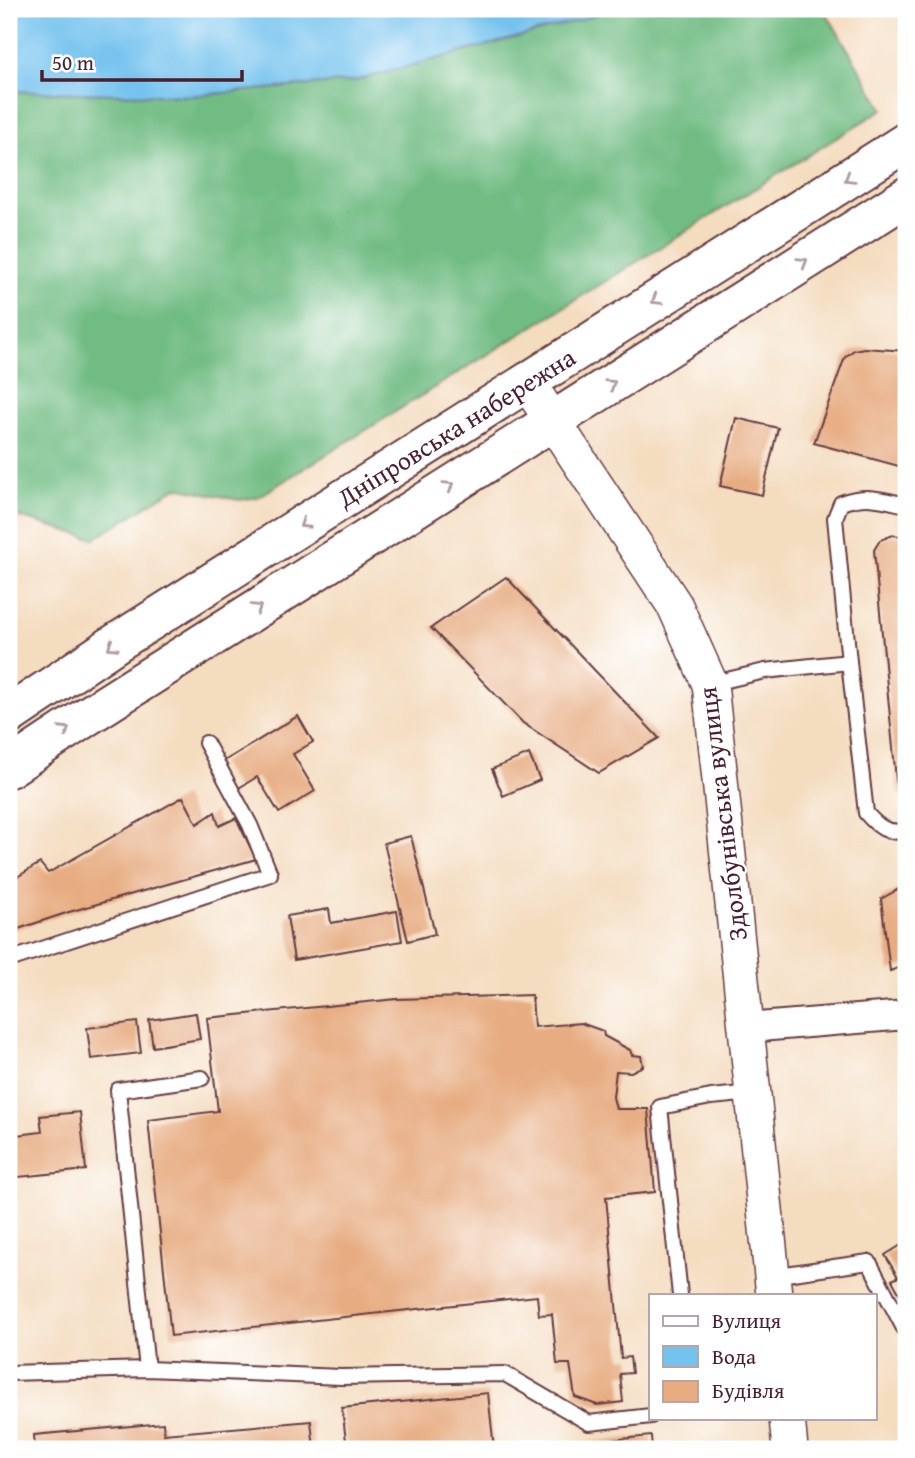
<svg xmlns="http://www.w3.org/2000/svg" width="915" height="1458" font-family="'Gentium Book Plus',serif">
<style>
.forest{fill:#71bc83;stroke:#5e6e57;stroke-width:2}
.water{fill:#74c2ee;stroke:#5f708c;stroke-width:2}
.building{fill:#e7ac81}
.lines{fill:none;stroke-linecap:round;stroke-linejoin:round}
.service-casing{stroke:#643b41;stroke-width:18}
.minor-casing{stroke:#643b41;stroke-width:32}
.tertiary-casing{stroke:#643b41;stroke-width:38}
.secondary-casing{stroke:#643b41;stroke-width:42}
.service{stroke:#fff;stroke-width:14}
.minor{stroke:#fff;stroke-width:28}
.tertiary{stroke:#fff;stroke-width:35}
.secondary{stroke:#fff;stroke-width:38}
.oneway{stroke:#ae9aa0}
.labels{text-anchor:middle;dominant-baseline:central;stroke-width:5;stroke-linejoin:round;paint-order:stroke}
.street-label{font-size:26px;fill:#4a1f2b;stroke:#fff}
</style>
<rect width="100%" height="100%" fill="#fff"/>
<filter id="ink" filterUnits="userSpaceOnUse"><feTurbulence type="fractalNoise" baseFrequency=".0143" numOctaves="2"/><feDisplacementMap in="SourceGraphic" scale="14" xChannelSelector="R" yChannelSelector="G"/><feConvolveMatrix kernelMatrix="1 2 1 2 8 2 1 2 1" color-interpolation-filters="sRGB"/></filter>
<filter id="wash" filterUnits="userSpaceOnUse"><feTurbulence type="fractalNoise" baseFrequency=".00686" numOctaves="4" result="noise"/><feDisplacementMap in="SourceGraphic" scale="28" xChannelSelector="R" yChannelSelector="G"/><feGaussianBlur stdDeviation="1.57" result="paint"/><feColorMatrix in="noise" values="0 0 0 0 0 0 0 0 0 0 0 0 0 0 0 0 0 1.4 0 .05"/><feComposite in="paint" operator="in"/></filter>
<g filter="url(#wash)">
<rect width="100%" height="100%" fill="#f4dcbf"/>
<!-- forest -->
<path class="forest" d="M610,9H824L883,109L258,497L239,500L177,487L94,539L9,514V91L189,96L354,81L581,20Z"/>
<!-- water -->
<path class="water" d="M9,9H610L581,20L354,81L189,96L9,91Z"/>
<g id="blocks">
<!-- building -->
<g class="building">
<path d="M864,348L906,351V468L814,443L845,357L854,350Z"/>
<path d="M736,418L778,428L762,495L720,486Z"/>
<path d="M893,535L906,537V799H903L897,790L874,550L880,540Z"/>
<path d="M506,577L659,738L599,773L523,723L431,628Z"/>
<path d="M298,716L313,742L293,754L315,791L279,813L257,777L237,789L221,763Z"/>
<path d="M529,754L540,780L503,796L492,769Z"/>
<path d="M183,797L197,824L215,812L219,826L236,818L256,859L69,912L9,932V882L40,863L48,873Z"/>
<path d="M411,836L435,934L408,941L384,843Z"/>
<path d="M906,885V965L890,971L881,899Z"/>
<path d="M329,909L331,923L397,911L402,941L294,960L287,916Z"/>
<path d="M532,995L534,1027L581,1023L603,1031L604,1036L630,1050L632,1055L641,1056L643,1066L631,1072L616,1071L613,1097L616,1109H648L655,1192L606,1197L621,1358L630,1357L632,1373L620,1374L623,1402L597,1405L575,1397L570,1364H557L552,1314L539,1315L537,1296L171,1336L148,1120L218,1111L207,1018L397,999Z"/>
<path d="M196,1013L200,1039L153,1047L149,1020Z"/>
<path d="M137,1022L141,1053L91,1059L87,1028Z"/>
<path d="M80,1112L86,1170L9,1178V1136L42,1132L40,1116Z"/>
<path d="M906,1242V1300L904,1302L892,1280L898,1277L885,1255Z"/>
<path d="M488,1393L494,1449H347L342,1408Z"/>
<path d="M311,1421L314,1449H35L34,1435L163,1423L164,1434Z"/>
<path d="M651,1436L652,1449H539V1447Z"/>
<path d="M715,1443V1449H677L676,1447Z"/>
</g>
</g>
</g>
<g filter="url(#ink)">
<use href="#blocks" fill-opacity="0" stroke="#643b41" stroke-width="2"/>
<g class="lines">
<defs>
<g id="service">
<path d="M849,662L866,813C878,827 887,834 906,831"/>
<path d="M710,684L765,671L849,662L835,518L841,503C867,494 880,499 906,505"/>
<path d="M9,960L270,874L250,825L206,743"/>
<path d="M772,1276L869,1262L906,1332"/>
<path d="M680,1295L660,1107L711,1097L752,1093"/>
<path d="M147,1369L118,1090L202,1078"/>
<path d="M9,1373L147,1369L341,1377L505,1374L589,1423L651,1416"/>
</g>
<path id="minor" d="M746,1028L906,1015"/>
<g id="tertiary">
<path d="M527,382L675,606L710,684L774,1295"/>
<path d="M787,1418L790,1449"/>
</g>
<g id="secondary">
<path d="M9,715L116,643L906,142"/>
<path d="M9,768L86,717L906,197"/>
</g>
</defs>
<!-- service casing -->
<use href="#service" class="service-casing"/>
<!-- minor casing -->
<use href="#minor" class="minor-casing"/>
<!-- tertiary casing -->
<use href="#tertiary" class="tertiary-casing"/>
<!-- secondary casing -->
<use href="#secondary" class="secondary-casing"/>
<!-- service -->
<use href="#service" class="service"/>
<!-- minor -->
<use href="#minor" class="minor"/>
<!-- tertiary -->
<use href="#tertiary" class="tertiary"/>
<!-- secondary -->
<use href="#secondary" class="secondary"/>
</g>
<!-- one-way arrows -->
<defs><path id="oneway-chevron" d="M-2-3.5L2.5 0L-2 3.5" fill="none" stroke-width="1.6" stroke-linecap="round" stroke-linejoin="round" transform="scale(1.75)"/></defs>
<g class="oneway">
<use href="#oneway-chevron" transform="translate(849 178) rotate(148)"/>
<use href="#oneway-chevron" transform="translate(803 262) rotate(-32)"/>
<use href="#oneway-chevron" transform="translate(656 300) rotate(148)"/>
<use href="#oneway-chevron" transform="translate(611 384) rotate(-32)"/>
<use href="#oneway-chevron" transform="translate(449 486) rotate(-32)"/>
<use href="#oneway-chevron" transform="translate(304 524) rotate(147)"/>
<use href="#oneway-chevron" transform="translate(257 608) rotate(-32)"/>
<use href="#oneway-chevron" transform="translate(112 646) rotate(147)"/>
<use href="#oneway-chevron" transform="translate(65 730) rotate(-33)"/>
</g>
</g>
<g class="labels">
<!-- street labels -->
<g class="street-label">
<text transform="translate(456 427) rotate(-32)">Дніпровська набережна</text>
<text transform="translate(722 814) rotate(-97)">Здолбунівська вулиця</text>
</g>
</g>
<!-- margin -->
<rect width="915" height="1458" fill="none" stroke="#fff" stroke-width="35"/>
<!-- legend -->
<rect x="649" y="1294" width="228" height="126" fill="#ffffff" stroke="#b7a5aa" stroke-width="2"/>
<rect x="663" y="1316" width="35" height="10" fill="#ffffff" stroke="#b7a5aa" stroke-width="2"/>
<text x="712" y="1328" font-size="21" fill="#4a1f2b">Вулиця</text>
<rect x="663" y="1346" width="35" height="21" fill="#74c2ee" stroke="#b7a5aa" stroke-width="2"/>
<text x="712" y="1364" font-size="21" fill="#4a1f2b">Вода</text>
<rect x="663" y="1381" width="35" height="21" fill="#e7ac81" stroke="#b7a5aa" stroke-width="2"/>
<text x="712" y="1398" font-size="21" fill="#4a1f2b">Будівля</text>
<!-- scale -->
<path d="M42 70v10h200v-10" fill="none" stroke="#4a1f2b" stroke-width="3.5"/>
<text x="52" y="70" font-size="21" fill="#4a1f2b" stroke="#ffffff" stroke-width="5" paint-order="stroke">50 m</text>
</svg>
